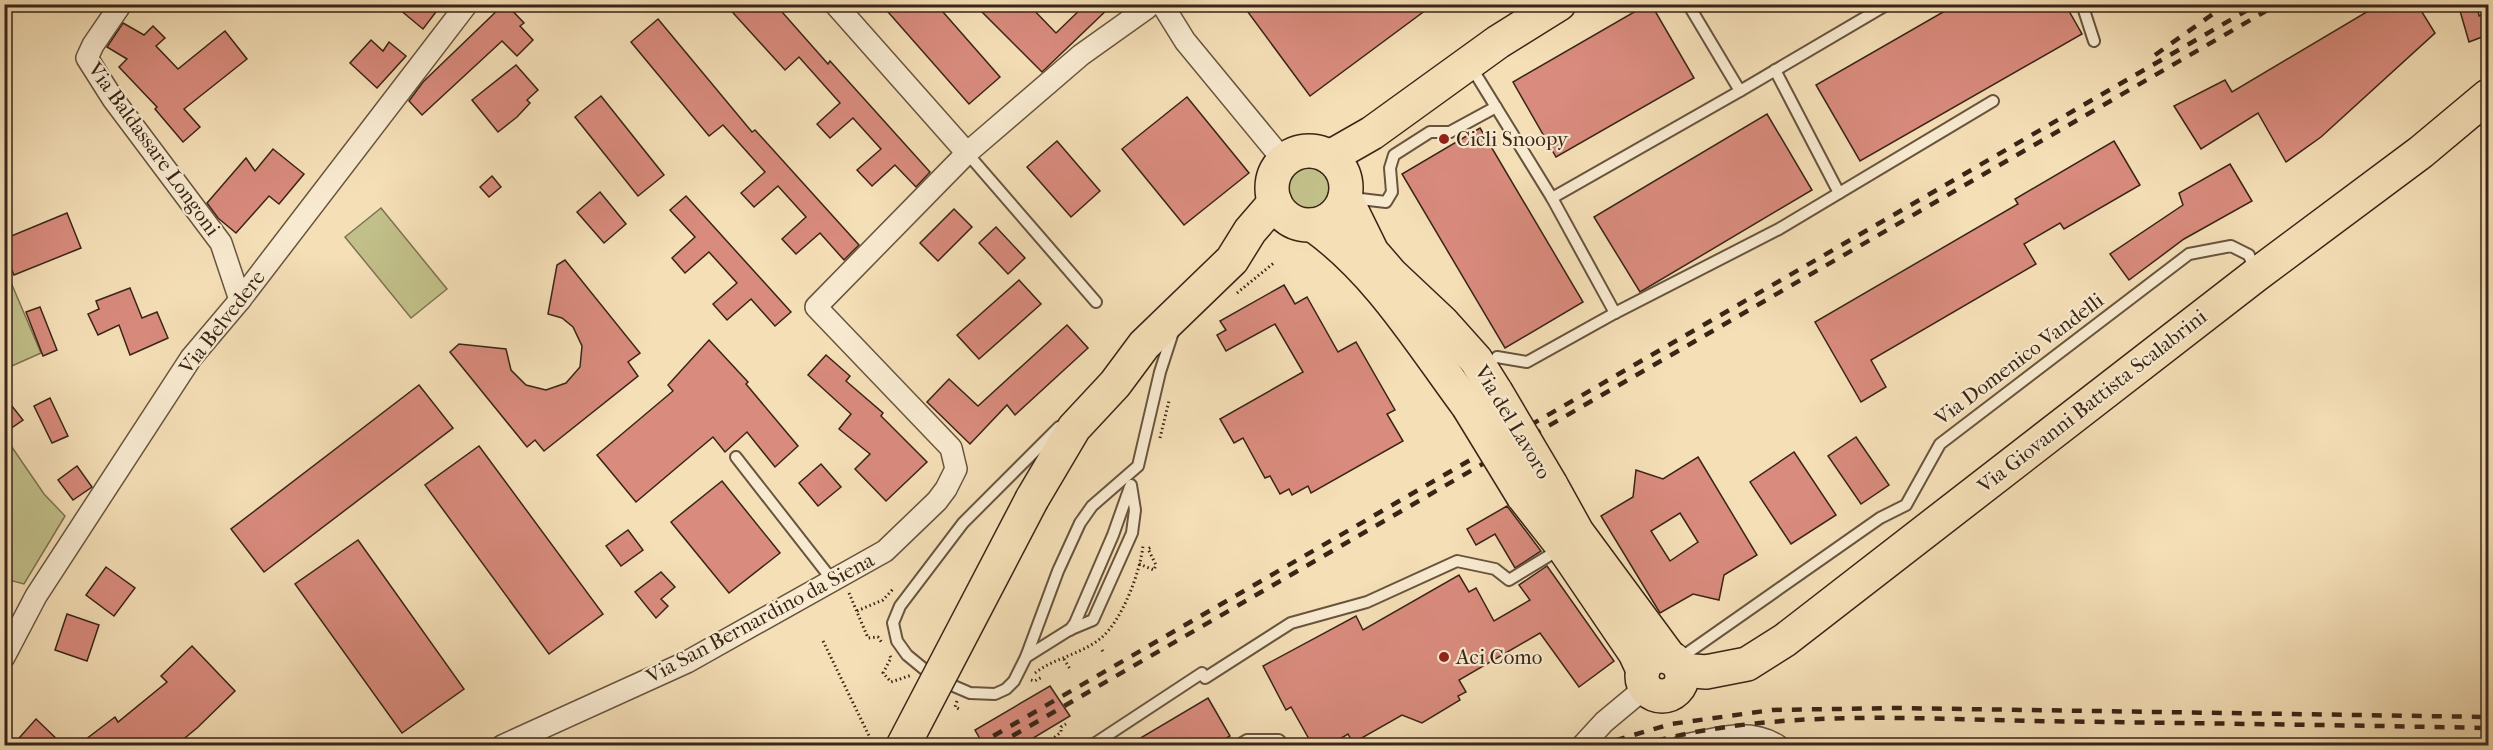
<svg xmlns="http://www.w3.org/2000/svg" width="2493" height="750" font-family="'IM FELL French Canon',serif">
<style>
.green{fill:#c2c08a;stroke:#7e7250;stroke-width:1.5}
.building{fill:#d98b7d;stroke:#392516;stroke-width:1.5;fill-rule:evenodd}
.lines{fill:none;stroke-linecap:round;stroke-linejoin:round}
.service-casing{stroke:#68543e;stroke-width:14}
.minor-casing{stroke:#68543e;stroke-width:24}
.primary-casing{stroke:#392516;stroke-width:36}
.path{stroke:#392516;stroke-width:3;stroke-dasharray:1.5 3;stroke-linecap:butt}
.service{stroke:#f8ead0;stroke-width:10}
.minor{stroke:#f8ead0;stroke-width:21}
.primary{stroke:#f5dfb7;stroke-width:33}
.rail{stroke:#392516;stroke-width:4.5;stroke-dasharray:10 10;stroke-linecap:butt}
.primary-bridge-casing{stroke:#392516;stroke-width:36;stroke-linecap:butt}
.primary-bridge{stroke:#f5dfb7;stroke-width:33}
.poi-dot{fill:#8f2418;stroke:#f8ead0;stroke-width:2}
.labels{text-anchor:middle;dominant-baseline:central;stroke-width:4.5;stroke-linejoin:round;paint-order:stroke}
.poi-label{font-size:21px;fill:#392516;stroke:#f8ead0;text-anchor:start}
.street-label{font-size:21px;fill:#392516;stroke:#f8ead0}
</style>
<rect width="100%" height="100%" fill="#f5dfb7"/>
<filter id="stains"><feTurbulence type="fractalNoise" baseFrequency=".00333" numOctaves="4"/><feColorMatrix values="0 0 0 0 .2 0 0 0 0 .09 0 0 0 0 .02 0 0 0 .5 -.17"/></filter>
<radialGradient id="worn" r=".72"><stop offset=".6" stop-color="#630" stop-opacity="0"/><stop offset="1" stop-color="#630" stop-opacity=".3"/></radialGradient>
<!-- green -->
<g class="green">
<circle cx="1310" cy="189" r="23"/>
<path d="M381,208L447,289L411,318L345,237Z"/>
<path d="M4,266L41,353L5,369H4Z"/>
<path d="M5,437L44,494L65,516L24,584L5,579Z"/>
</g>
<!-- building -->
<g class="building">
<path d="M393,4H442L423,29Z"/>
<path d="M504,4H506L524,23L520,26L533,40L517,56L502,41L422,115L409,101L423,82Z"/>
<path d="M725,4H775L828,64L830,61L930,172L916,187L895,165L872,186L857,170L881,149L853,118L830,138L817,124L840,103L799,57L785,70Z"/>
<path d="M881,4H936L1000,77L969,104Z"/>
<path d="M974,4H1028L1056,33L1086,4H1113L1042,72Z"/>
<path d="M1242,4H1434L1310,96Z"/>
<path d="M1648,4H1651L1694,78L1556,157L1513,82Z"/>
<path d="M1957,4H2065L2082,34L1860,161L1816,85Z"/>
<path d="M2380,4H2417L2435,33L2321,137L2286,162L2258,113L2201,149L2174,106L2225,80L2232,92Z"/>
<path d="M2458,4H2477L2479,16L2488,10V30L2482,37L2469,42Z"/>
<path d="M658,19L752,132L755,130L859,245L844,260L820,233L796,254L782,239L806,217L778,186L754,207L741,193L765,172L723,125L709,136L631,42Z"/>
<path d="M123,23L144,35L153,26L165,38L156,46L178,69L225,31L247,59L184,109L200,127L183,142L155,109L157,107L119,67L127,59L107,47Z"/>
<path d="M371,40L383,51L389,42L406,56L377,88L350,63Z"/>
<path d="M516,65L538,90L527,100L530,103L517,117L498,132L472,100Z"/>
<path d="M601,96L664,175L638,196L575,117Z"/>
<path d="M1187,97L1249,173L1184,225L1122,149Z"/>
<path d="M1767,114L1812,190L1640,292L1594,217Z"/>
<path d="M1480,128L1583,302L1505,348L1402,174Z"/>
<path d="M1057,141L1100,191L1071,217L1027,167Z"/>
<path d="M2114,141L2140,185L2064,229L2060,223L2024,244L2036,264L1871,360L1886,387L1861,402L1815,322L2018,204L2015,199Z"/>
<path d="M273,149L304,174L279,204L269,196L236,233L218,218L207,203L246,158L255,171Z"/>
<path d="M2230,164L2252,201L2184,239L2129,280L2110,254L2183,205L2179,193Z"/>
<path d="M492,176L501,187L489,197L480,187Z"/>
<path d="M600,192L626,224L604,243L577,212Z"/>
<path d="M686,196L791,312L775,326L751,299L727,320L713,304L737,283L709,252L685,273L672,258L695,237L670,210Z"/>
<path d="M954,209L972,227L938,261L920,243Z"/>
<path d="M67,213L81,248L14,275L4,252V239Z"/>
<path d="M996,227L1025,258L1008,274L979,243Z"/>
<path d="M565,260L640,353L628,362L638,376L544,451L535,440L527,447L450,352L459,344L506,349L511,370L526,385L546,390L566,383L580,367L582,346L573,327L562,318L548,314L557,265Z"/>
<path d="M1019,280L1041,304L979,359L957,335Z"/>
<path d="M1284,285L1295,304L1307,297L1338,352L1356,342L1395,410L1387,414L1403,441L1311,493L1308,486L1292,495L1289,489L1280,494L1270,476L1265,478L1243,438L1234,443L1220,419L1303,372L1275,324L1226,351L1217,335L1226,330L1220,321Z"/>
<path d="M130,288L142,318L157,312L168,338L130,355L119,325L98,335L88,314L99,309L96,301Z"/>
<path d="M40,307L57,350L43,356L26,312Z"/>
<path d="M1067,325L1088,348L1015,415L1007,405L970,444L927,402L949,379L978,406Z"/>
<path d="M709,340L748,382L746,384L798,446L775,467L747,432L725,452L713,437L636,502L597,455L673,391L668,385Z"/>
<path d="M826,355L850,376L846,381L883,413L881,416L927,462L886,501L855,469L870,454L839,429L851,414L808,375Z"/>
<path d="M419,385L453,428L264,572L231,529Z"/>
<path d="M4,396L23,420L10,429L4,421Z"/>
<path d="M50,398L68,436L52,443L34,406Z"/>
<path d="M1856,437L1889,485L1861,504L1828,456Z"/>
<path d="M479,446L603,614L549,654L425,485Z"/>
<path d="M1794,452L1836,515L1791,544L1750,482Z"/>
<path d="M1698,457L1757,555L1724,575L1719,600L1693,594L1660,613L1601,516L1633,497L1636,470L1663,479ZM1680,513L1698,542L1670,561L1651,531Z"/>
<path d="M821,464L841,487L818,506L799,483Z"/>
<path d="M77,466L92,487L73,500L58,480Z"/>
<path d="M722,481L780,553L729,593L671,522Z"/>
<path d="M1507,506L1541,551L1515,568L1495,534L1476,545L1467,529Z"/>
<path d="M628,530L643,550L621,566L606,546Z"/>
<path d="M358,540L464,689L402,733L295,584Z"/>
<path d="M1547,566L1614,661L1579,687L1540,633L1459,680L1466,692L1458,696L1460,700L1422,723L1402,715L1353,743L1348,734L1328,746H1313L1291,707L1286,710L1263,666L1356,616L1363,630L1459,575L1469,592L1476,588L1494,621L1530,600L1519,585Z"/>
<path d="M106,567L135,588L114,616L86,595Z"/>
<path d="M661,572L675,587L661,599L668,606L656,618L635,592Z"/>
<path d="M67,614L99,625L87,661L55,650Z"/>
<path d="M192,646L235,691L197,728L175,746H77L115,717L118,722L167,682L161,676Z"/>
<path d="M1050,686L1070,716L1020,746H984L975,730Z"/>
<path d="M1208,698L1230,736L1214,746H1127Z"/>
<path d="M36,719L64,746H12Z"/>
</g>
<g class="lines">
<defs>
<g id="service">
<path d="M1688,4L1740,91L1888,4"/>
<path d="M2082,4L2094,41"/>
<path d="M1470,65L1552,198L1740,91"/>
<path d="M1775,70L1839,193"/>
<path d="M967,153L1096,302"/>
<path d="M1352,198L1386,202L1392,192L1390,168L1394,155L1430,132H1450L1496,107"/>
<path d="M1552,198L1615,313"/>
<path d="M1497,357L1527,362L1615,313L1779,229L1993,101"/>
<path d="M1059,427L963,523L900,606L893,623L897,641L907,655L935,678L970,693L995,694L1006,689L1014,681L1026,657L1058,571L1080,523L1092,506L1138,466L1160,372L1173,332"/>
<path d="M736,457L833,581"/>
<path d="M1070,630L1075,623L1113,535L1130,487"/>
<path d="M1026,657L1069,630L1093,620L1132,533L1135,510L1131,485"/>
<path d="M1676,661L1880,518L1906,505L1940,444L2189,254L2231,246L2249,255L2255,272"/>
<path d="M1091,746L1202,673L1205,678L1291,623L1367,602L1457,561L1495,569L1509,580L1560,549"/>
<path d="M1237,746L1247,740H1279L1284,746"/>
</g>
<g id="minor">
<path d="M121,4L93,45L87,58L113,99L221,243L240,300"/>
<path d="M835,4L967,153"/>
<path d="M1162,4L1185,41L1284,161"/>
<path d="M4,657L36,596L191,358L240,300L467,4"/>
<path d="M502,746L687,662L885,551L937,501L946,489L956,469L951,448L816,307L967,153L1081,55L1147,8"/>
<path d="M1582,746L1604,722L1646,687"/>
<path d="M1682,746C1713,739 1749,727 1778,746"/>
</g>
<g id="primary">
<circle cx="1309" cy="188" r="37"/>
<path d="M1330,157L1372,133L1498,42L1559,4"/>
<path d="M1345,197L1372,252L1391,274L1442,322L1476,360L1496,392"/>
<path d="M1313,225C1378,271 1421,343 1468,406"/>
<path d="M1551,485L1577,532L1670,658"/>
<path d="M1523,496L1563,547L1635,653L1643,670"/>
<path d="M1032,499L1074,428L1115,384L1144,345L1232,260L1250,231L1275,202"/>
<circle cx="1662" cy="676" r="20"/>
<path d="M1681,670L1706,672L1747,664L1785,640L2256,275L2421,152L2488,96"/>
</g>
</defs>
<!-- service casing -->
<use href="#service" class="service-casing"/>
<!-- minor casing -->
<use href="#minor" class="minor-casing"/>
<!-- primary casing -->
<use href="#primary" class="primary-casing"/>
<!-- path -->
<g class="path">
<path d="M1237,293L1275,262"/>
<path d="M1160,438L1169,401"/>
<path d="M1139,564L1154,570L1156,565L1148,549L1151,547"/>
<path d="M849,593L868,638L878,637L882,643"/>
<path d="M857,611L883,600L893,589"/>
<path d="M823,641L874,746"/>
<path d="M1102,650L1104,654"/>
<path d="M890,656L891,658L883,673L891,682L912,675"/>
<path d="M1064,659L1070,669"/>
<path d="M1035,673C1054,658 1082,654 1101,638C1122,621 1141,570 1143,545"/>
<path d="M1031,680L1035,681L1042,677"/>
<path d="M957,701L955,707L959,709"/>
<path d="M1044,746L1061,732V727L1066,724"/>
</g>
<!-- service -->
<use href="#service" class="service"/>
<!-- minor -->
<use href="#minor" class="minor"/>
<!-- primary -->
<use href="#primary" class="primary"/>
<!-- rail -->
<g class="rail">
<path d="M2155,55L2210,16L2229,4"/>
<path d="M976,746L2258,4"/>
<path d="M995,746L2278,4"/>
<path d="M1596,746L1671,724L1772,710L1897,708L2488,717"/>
<path d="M1637,746C1763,709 1899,718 2030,721C2183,723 2336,725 2488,728"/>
</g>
<defs>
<g id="primary-bridge">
<path d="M1496,392L1551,485"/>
<path d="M1468,406L1523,496"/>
<path d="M903,746L1032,499"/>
</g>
</defs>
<!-- primary-bridge casing -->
<use href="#primary-bridge" class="primary-bridge-casing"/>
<!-- primary-bridge -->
<use href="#primary-bridge" class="primary-bridge"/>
</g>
<!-- markers -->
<g class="poi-dot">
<circle cx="1444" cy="139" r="6"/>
<circle cx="1444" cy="657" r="6"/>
</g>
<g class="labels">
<!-- poi labels -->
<g class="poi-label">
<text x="1456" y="139">Cicli Snoopy</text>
<text x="1456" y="657">Aci Como</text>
</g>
<!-- street labels -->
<g class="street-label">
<text transform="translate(154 149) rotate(54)">Via Baldassare Longoni</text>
<text transform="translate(222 322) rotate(-52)">Via Belvedere</text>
<text transform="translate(2019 359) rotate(-37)">Via Domenico Vandelli</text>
<text transform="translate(2092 401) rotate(-38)">Via Giovanni Battista Scalabrini</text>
<text transform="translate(1513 422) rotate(59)">Via del Lavoro</text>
<text transform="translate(760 618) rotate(-28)">Via San Bernardino da Siena</text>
</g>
</g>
<!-- margin -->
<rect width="2493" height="750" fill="none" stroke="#f5dfb7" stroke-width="24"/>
<rect x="6" y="6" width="2481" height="738" fill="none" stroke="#392516" stroke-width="3"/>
<rect x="12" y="12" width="2469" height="726" fill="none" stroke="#392516" stroke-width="1.5"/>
<rect width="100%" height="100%" filter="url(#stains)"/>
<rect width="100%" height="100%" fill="url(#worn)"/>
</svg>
